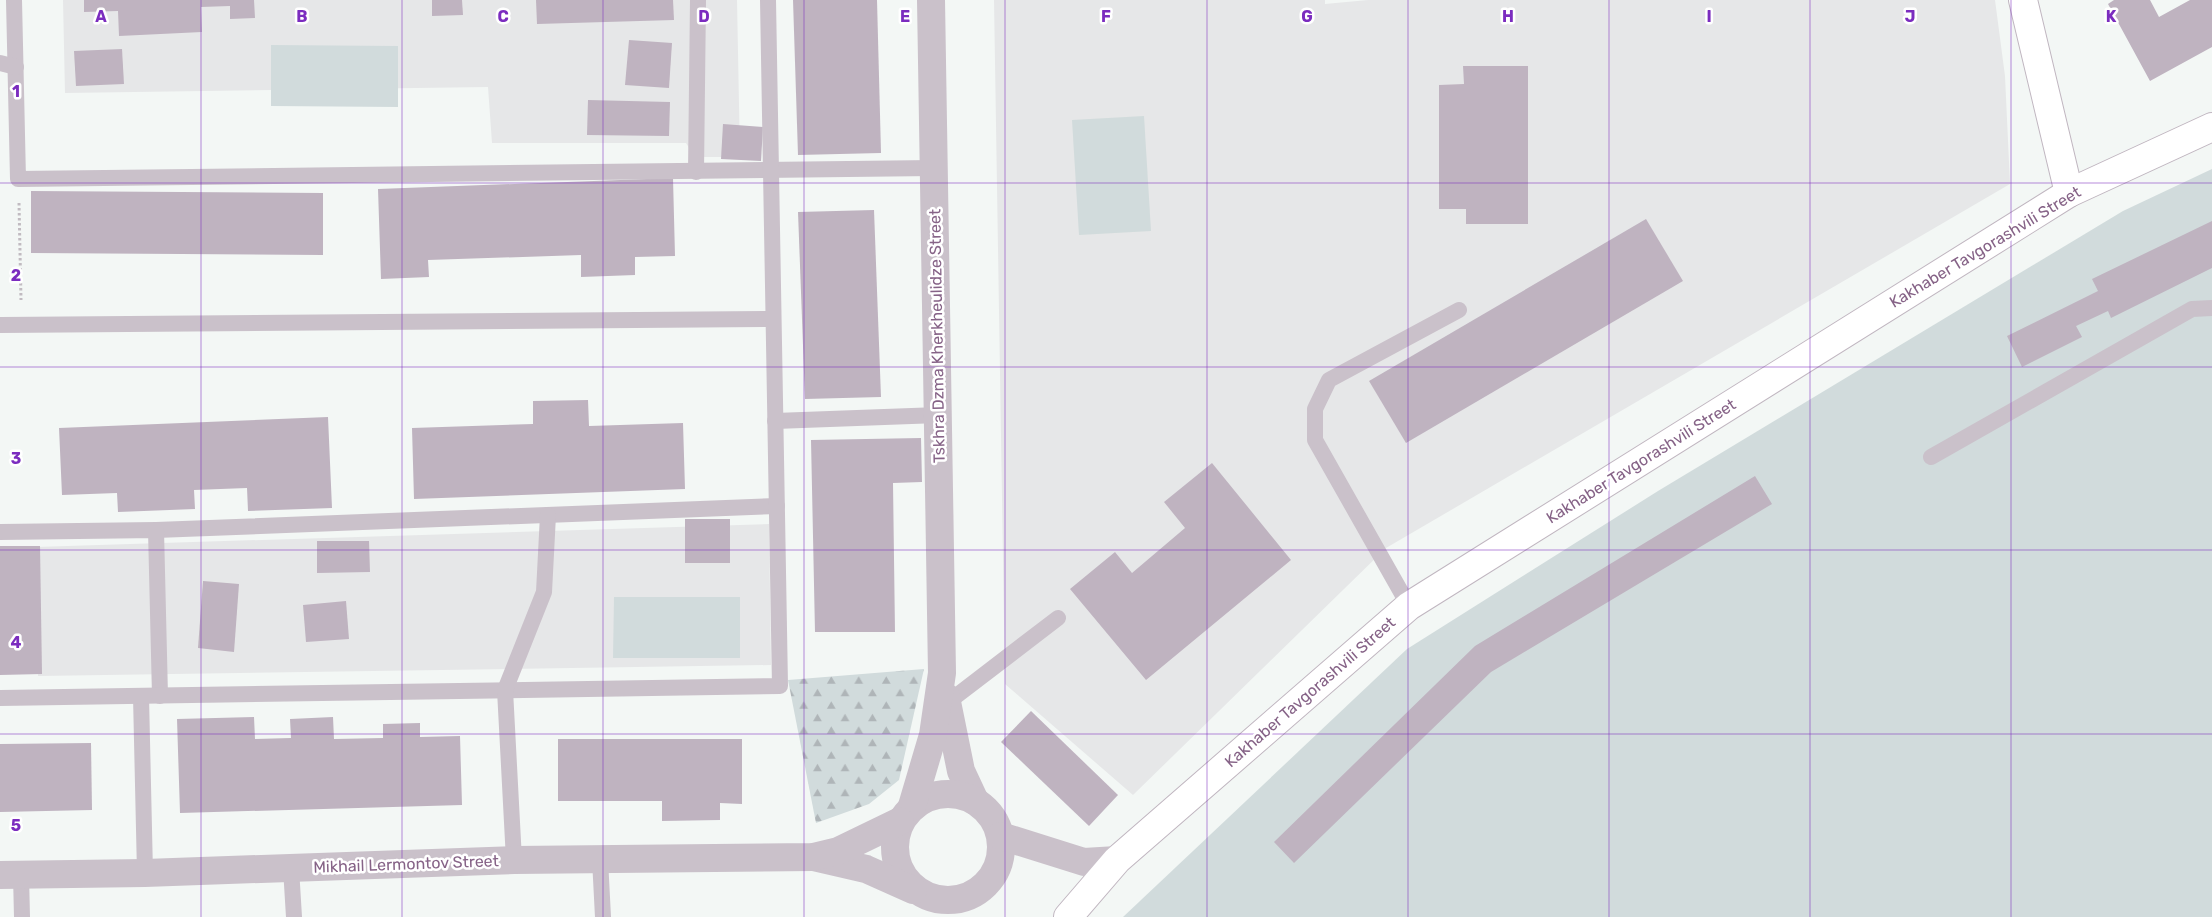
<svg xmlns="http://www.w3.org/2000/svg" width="2212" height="917" font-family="Rubik,sans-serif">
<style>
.built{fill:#e6e7e8}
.forest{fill:url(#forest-firs)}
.garden{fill:#d1dbdc}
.building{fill:#bfb3c0}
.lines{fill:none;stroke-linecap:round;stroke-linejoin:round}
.secondary-casing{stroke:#c0b6c0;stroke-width:30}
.path{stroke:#c1bbc1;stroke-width:3;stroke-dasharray:2.5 2.5;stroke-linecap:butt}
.lane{stroke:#cac1ca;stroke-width:16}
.street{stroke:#cac1ca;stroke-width:28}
.secondary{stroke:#fff;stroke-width:28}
.grid{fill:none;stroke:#7b2cbf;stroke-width:1;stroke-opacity:0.55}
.labels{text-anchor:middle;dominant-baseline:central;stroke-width:5;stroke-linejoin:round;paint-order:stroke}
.street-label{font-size:16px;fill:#866387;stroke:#fff}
.grid-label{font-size:16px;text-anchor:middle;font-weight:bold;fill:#7b2cbf;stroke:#fff;stroke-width:5;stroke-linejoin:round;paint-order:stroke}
</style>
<defs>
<pattern id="forest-firs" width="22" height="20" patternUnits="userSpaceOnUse" patternTransform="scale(1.25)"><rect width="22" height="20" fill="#d1dbdc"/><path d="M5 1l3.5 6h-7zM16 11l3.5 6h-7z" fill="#afb5b8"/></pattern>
</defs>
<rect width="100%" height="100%" fill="#f3f7f5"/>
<!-- built -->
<g class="built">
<path d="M63,0H737L740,157H695L686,143H492L488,87L65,93Z"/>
<path d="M994,0H1325V4L1368,0H1995L2005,76L2010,184L1386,548L1133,795L1005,684Z"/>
<path d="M769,524L771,665L38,676L36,547Z"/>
</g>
<!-- forest -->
<path class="forest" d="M924,669L899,780L869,804L816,823L788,680Z"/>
<!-- garden -->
<g class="garden">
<path d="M271,45L398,46V107L271,106Z"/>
<path d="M1144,116L1151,231L1079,235L1072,120Z"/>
<path d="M2212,169V917H1123L1407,649L1658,491L2123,211Z"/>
<path d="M614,597H740V658H613Z"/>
</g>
<!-- building -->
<g class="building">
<path d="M84,0H254L255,18L230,19V6L201,7L202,32L119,36L118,11L84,12Z"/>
<path d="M432,0H462L463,15L432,16Z"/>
<path d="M536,0H673L674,20L537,24Z"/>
<path d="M793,0H877L881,153L798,155Z"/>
<path d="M2114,0H2150L2159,17L2190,0H2212V47L2150,81L2108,4Z"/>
<path d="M629,40L672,43L669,88L625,85Z"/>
<path d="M122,49L124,84L76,86L74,51Z"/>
<path d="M1463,66H1528V224H1466V209H1439V85L1464,84Z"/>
<path d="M588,100L670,102L669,136L587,135Z"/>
<path d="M723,124L763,127L761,161L721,159Z"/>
<path d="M673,178L675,256L635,257V275L581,277V255L428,260L429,277L381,279L378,189Z"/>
<path d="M31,191L323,193V255L31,253Z"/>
<path d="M874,210L881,397L805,399L798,212Z"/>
<path d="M1646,219L1683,281L1406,443L1369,381Z"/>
<path d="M2212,221V268L2111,318L2108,311L2076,326L2082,337L2022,367L2007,336L2098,291L2092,279Z"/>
<path d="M588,400L589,426L683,423L685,489L414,499L412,428L533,424V401Z"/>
<path d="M328,417L332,508L248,511L247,488L194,490L195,509L118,512L117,493L62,495L59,428Z"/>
<path d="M921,438L922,482L893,483L895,632H815L811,440Z"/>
<path d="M1212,463L1291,560L1146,680L1070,589L1115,552L1132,573L1185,528L1164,502Z"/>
<path d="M1755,476L1772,504L1491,672L1294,863L1274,842L1475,646Z"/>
<rect x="685" y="519" width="45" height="44"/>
<path d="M317,541H369L370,572L317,573Z"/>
<path d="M0,546H40L42,674L0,675Z"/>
<path d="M203,581L239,584L234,652L198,648Z"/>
<path d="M346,601L349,639L306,642L303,605Z"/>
<path d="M1031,711L1118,795L1089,826L1001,742Z"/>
<path d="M254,717L255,739L291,738L290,719L333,717L334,739L383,738V724L420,723V737L460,736L462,805L180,813L177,719Z"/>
<path d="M558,739H742V804L720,803V820L662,821V801H558Z"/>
<path d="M91,743L92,810L0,812V744Z"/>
</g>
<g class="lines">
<defs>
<g id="secondary">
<path d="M2023,0L2069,193"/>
<path d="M1068,917L1117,860L1409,606L2069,193L2212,127"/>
</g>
</defs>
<!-- secondary casing -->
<use href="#secondary" class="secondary-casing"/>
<!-- path -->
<path class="path" d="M19,203L21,300"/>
<!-- lane -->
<g class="lane">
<path d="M14,0L18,179L934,168"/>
<path d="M0,63L16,67"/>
<path d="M696,172L698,0"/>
<path d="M0,325L773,319"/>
<path d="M775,421L939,415"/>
<path d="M1931,457L2192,309L2212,308"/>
<path d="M156,530L777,506"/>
<path d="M0,532L156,530L160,696"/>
<path d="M1409,606L1315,440V409L1329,380L1459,310"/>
<path d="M141,696L145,873"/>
<path d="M0,698L780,686L768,0"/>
<path d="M947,703L1058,618"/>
<path d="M600,859L603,917"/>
<path d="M514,860L505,690L544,592L548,515"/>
<path d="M291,868L294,917"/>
<path d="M21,875L22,917"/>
</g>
<!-- street -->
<g class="street">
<path d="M946,697L961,771L975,801"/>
<circle cx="948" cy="847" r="53"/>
<path d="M912,806L933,735L942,673L931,0"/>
<path d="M1001,836L1084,862L1117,860"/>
<path d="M814,857L866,869L913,890"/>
<path d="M0,875L145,873L514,860L813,857L838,851L900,821"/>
</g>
<!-- secondary -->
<use href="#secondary" class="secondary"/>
</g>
<!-- grid -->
<path class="grid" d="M201,0V917M402,0V917M603,0V917M804,0V917M1005,0V917M1207,0V917M1408,0V917M1609,0V917M1810,0V917M2011,0V917M0,183H2212M0,367H2212M0,550H2212M0,734H2212"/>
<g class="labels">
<!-- street labels -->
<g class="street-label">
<text transform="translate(1985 247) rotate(-31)">Kakhaber Tavgorashvili Street</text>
<text transform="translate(937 336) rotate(-91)">Tskhra Dzma Kherkheulidze Street</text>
<text transform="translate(1641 461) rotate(-32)">Kakhaber Tavgorashvili Street</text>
<text transform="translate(1310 692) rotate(-41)">Kakhaber Tavgorashvili Street</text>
<text transform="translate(406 864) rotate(-2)">Mikhail Lermontov Street</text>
</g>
</g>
<g class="grid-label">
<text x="101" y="22">A</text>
<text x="302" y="22">B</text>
<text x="503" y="22">C</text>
<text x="704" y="22">D</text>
<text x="905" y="22">E</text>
<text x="1106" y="22">F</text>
<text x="1307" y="22">G</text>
<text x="1508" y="22">H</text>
<text x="1709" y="22">I</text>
<text x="1910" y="22">J</text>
<text x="2111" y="22">K</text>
<text x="16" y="97">1</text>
<text x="16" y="281">2</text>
<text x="16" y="464">3</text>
<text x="16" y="648">4</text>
<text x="16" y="831">5</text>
</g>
</svg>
